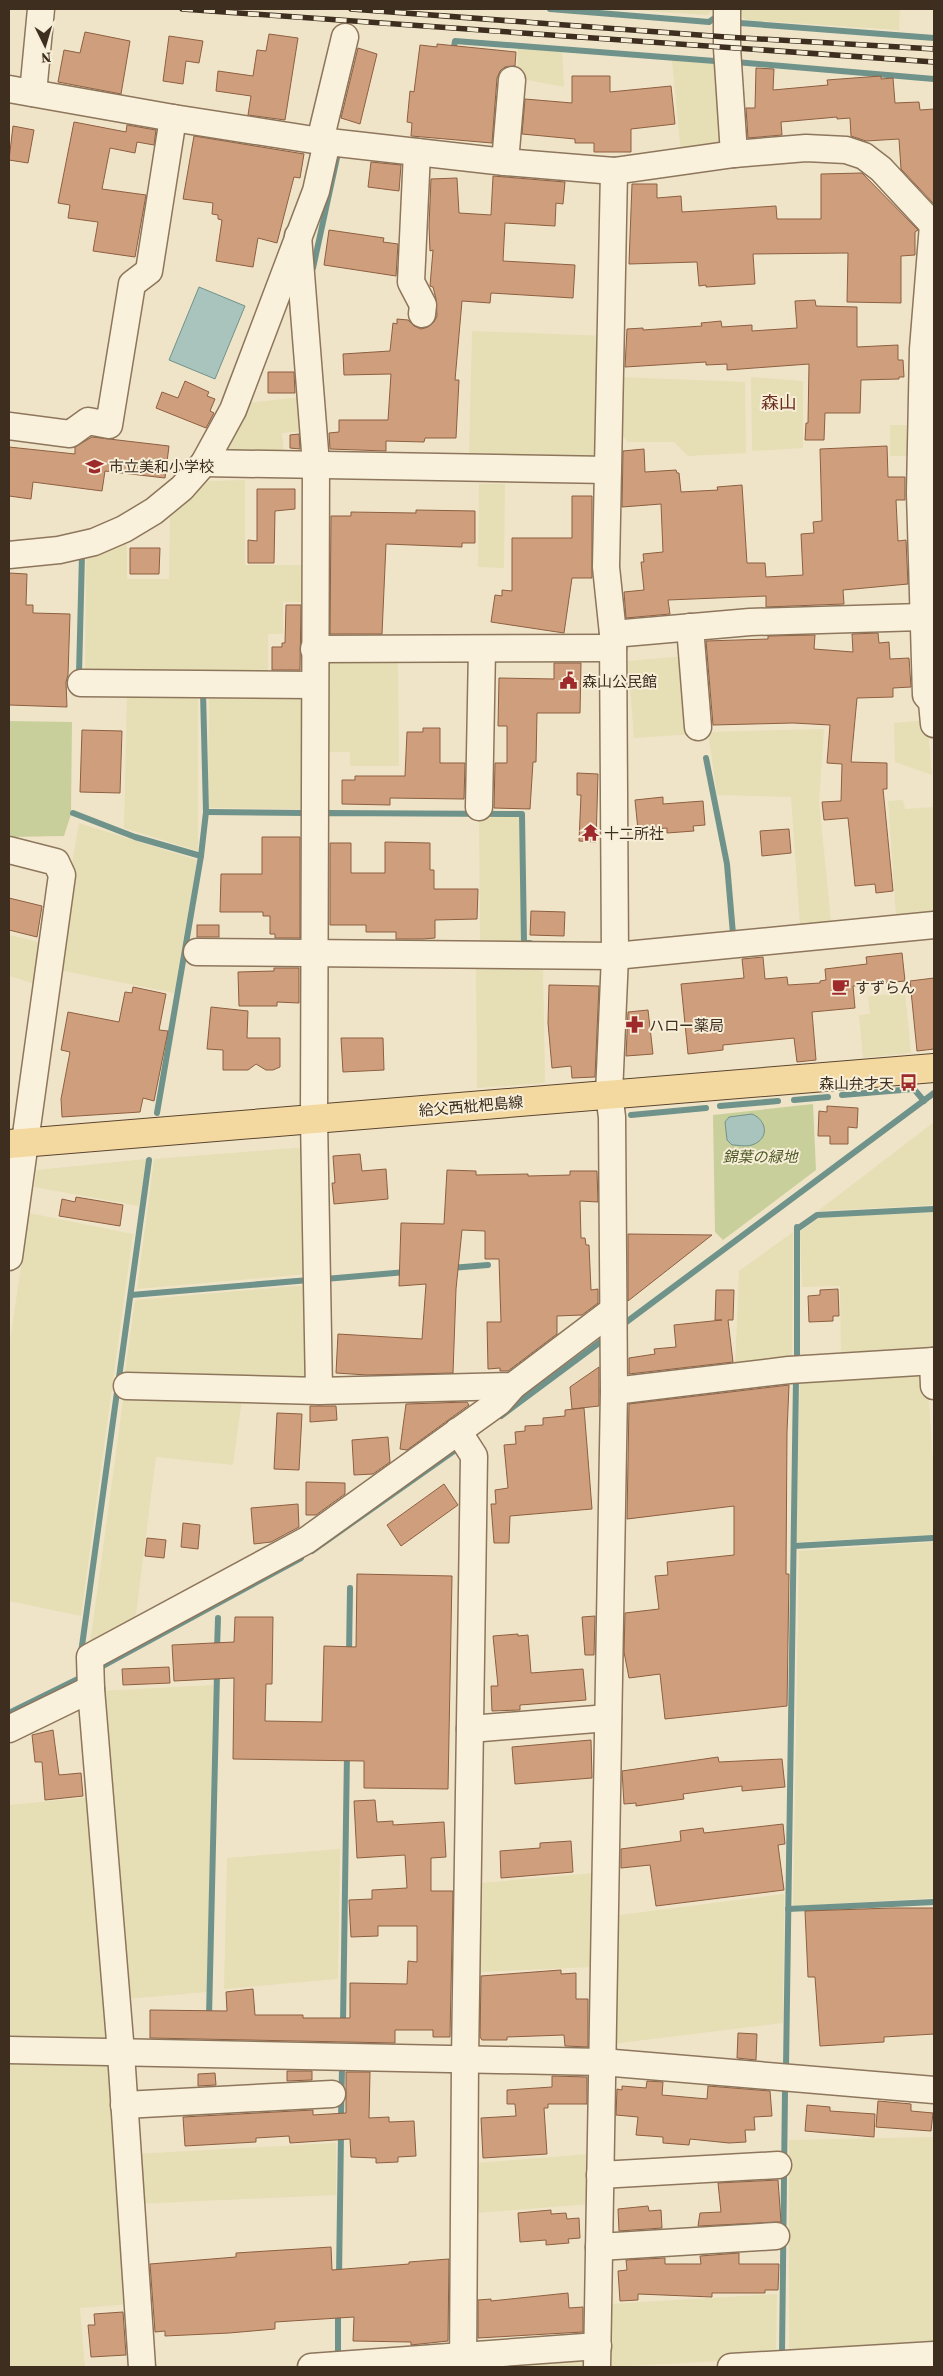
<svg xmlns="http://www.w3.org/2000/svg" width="943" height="2376" font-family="'Source Serif 4','Noto Sans JP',serif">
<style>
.farmland{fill:#e6deb5}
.green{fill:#c9cf9b}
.water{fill:#a9c4bc;stroke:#6f938a}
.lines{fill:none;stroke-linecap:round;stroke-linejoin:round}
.stream{stroke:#6f938a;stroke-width:6}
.building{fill:#cf9f7d;stroke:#8d5f41}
.minor-casing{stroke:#8d765c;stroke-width:29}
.major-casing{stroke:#5b4430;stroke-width:30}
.minor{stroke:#faf1dc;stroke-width:26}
.major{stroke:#f3d9a0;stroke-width:28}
.rail-casing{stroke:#3d2e20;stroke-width:5.5}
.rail{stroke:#f7eed8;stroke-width:4;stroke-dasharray:11;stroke-linecap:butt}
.labels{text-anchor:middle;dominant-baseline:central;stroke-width:4;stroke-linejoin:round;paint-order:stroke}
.poi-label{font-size:15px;fill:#3d2e20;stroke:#f7eed8;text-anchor:start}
.street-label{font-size:15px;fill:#3d2e20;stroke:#f7eed8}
.park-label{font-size:15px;font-style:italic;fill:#4d5a26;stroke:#f7eed8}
.quarter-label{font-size:18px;fill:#6b2e1e;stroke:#f7eed8}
</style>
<rect width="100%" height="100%" fill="#f0e4c8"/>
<!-- farmland -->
<g class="farmland">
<path d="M619,9H714L707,15Z"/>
<path d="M740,9H900L899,30L746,20L740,15Z"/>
<path d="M518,47L562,50L564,87L517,78Z"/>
<path d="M672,60L718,63L725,147L681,153Z"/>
<path d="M472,331L606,336L596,460L469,457Z"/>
<path d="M618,377L745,382L746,453L688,456L674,442H628L617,430Z"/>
<path d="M751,377L803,381V448L752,451Z"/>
<path d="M302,397L305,431L282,433L284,456H221L246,403Z"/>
<rect x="890" y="425" width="27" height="31"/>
<path d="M245,480V565H308V602H283V634H268V680H229L228,670H85L86,559L127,543V579H169L170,517L208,481Z"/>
<path d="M479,484H505L504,568L478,567Z"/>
<path d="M686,656L693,734L634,738L628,661Z"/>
<path d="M329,657L398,658L399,766H350V752H322V663Z"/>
<path d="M127,691H198V851L124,828Z"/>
<path d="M209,691L305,696L306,809L208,808Z"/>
<path d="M927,720L932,775L895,762L894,723Z"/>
<path d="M824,729L819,801L831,922L800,925L791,797L717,795L708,732Z"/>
<path d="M903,800L905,809L934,807V911L896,914L888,801Z"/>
<path d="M479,817H519L522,947H480Z"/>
<path d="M79,823L197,860L174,993L54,969Z"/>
<path d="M9,935L47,944L39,985L9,976Z"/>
<path d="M476,966H543L545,1083L477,1088Z"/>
<path d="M905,993L911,1053L863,1058L859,1015L870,1014L868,996Z"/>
<path d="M934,1122V1205L818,1211Z"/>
<path d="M308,1147L309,1274L137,1289L154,1159Z"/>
<path d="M146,1159L139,1206L34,1187L37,1170Z"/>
<path d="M934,1212V1355L841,1360L840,1286L802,1287L800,1232L820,1217Z"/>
<path d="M29,1213L133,1234L81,1616L9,1601V1347Z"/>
<path d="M793,1232L792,1362L735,1368L739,1271Z"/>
<path d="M309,1285L311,1376L301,1384L124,1379L135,1300Z"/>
<path d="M800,1374H927L934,1476V1535L796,1542Z"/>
<path d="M124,1393L242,1399L233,1465L156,1457L135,1622L90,1644Z"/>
<path d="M934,1542V1898L793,1906L799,1551Z"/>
<path d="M213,1685L207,1992L126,1999L101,1691Z"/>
<path d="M91,1797L113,2038L105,2044L9,2042V1805Z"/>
<path d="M340,1849L338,1979L224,1989L227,1858Z"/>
<path d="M594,1873V1967L480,1972L481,1883Z"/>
<path d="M784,1894L783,2023L612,2044V1916Z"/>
<path d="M9,2061L107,2063L114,2070L130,2304L80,2308L85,2367H9Z"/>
<path d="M934,2137V2344L789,2357V2140Z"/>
<path d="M336,2143V2195L137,2204L134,2154Z"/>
<path d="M590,2154V2204L476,2213L477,2163Z"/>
<path d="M777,2294L776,2358L608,2367L609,2304Z"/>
<path d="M585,2351L590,2367H494V2359Z"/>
</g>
<!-- green -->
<g class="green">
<path d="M9,721L72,722L71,814L64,836L9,837Z"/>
<path d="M813,1104L816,1170L723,1240L715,1232L713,1115Z"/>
</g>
<!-- water -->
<g class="water">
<path d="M199,287L245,306L215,379L169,360Z"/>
<path d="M752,1114C767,1120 770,1139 752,1145C745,1147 738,1145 732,1145L727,1140L725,1122L729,1117Z"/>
</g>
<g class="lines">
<!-- stream -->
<g class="stream">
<path d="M550,9L709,22L716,17L717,12"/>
<path d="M736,17L740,23L934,38"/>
<path d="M453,53L455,41L715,61"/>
<path d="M736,62L934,79"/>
<path d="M313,268L338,153"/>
<path d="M83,674H79L82,555L86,553"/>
<path d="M706,758L727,864L733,934"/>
<path d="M206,812L304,813"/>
<path d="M73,813L135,837L201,856"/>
<path d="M326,819V813L522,814L524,943H530"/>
<path d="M842,1095L914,1089L924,1101"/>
<path d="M794,1100L828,1097"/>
<path d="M720,1106L778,1101"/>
<path d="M157,1113L201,856L206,812L203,692"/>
<path d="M631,1115L706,1108"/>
<path d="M797,1229L817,1215L934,1209"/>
<path d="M451,1268L488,1265"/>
<path d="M325,1275V1279L406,1272"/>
<path d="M131,1295L309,1280"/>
<path d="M621,1326L934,1093"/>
<path d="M797,1357V1227"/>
<path d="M501,1416L607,1337"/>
<path d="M794,1546L933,1538"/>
<path d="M312,1551L461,1446"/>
<path d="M217,1650L218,1618"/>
<path d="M81,1653L149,1160"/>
<path d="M349,1655L350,1588"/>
<path d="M97,1669L301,1558"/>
<path d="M9,1713L84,1676"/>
<path d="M788,1909L934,1902"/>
<path d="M209,2017L217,1673"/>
<path d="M343,2025L347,1753"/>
<path d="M786,2068L796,1379"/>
<path d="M341,2120L342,2068"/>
<path d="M339,2278L341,2133"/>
<path d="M782,2355L785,2090"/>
<path d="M338,2357V2310"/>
</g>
</g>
<!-- building -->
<g class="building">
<path d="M85,32L130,41L121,94L58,82L64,50L80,53Z"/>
<path d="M269,34L298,38L285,120L248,115L251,96L216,91L218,71L253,76L257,50L266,51Z"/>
<path d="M169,36L203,41L199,63L186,61L183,84L163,81Z"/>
<path d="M437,44L516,52L515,66L505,67L500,71L497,78L492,143L411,136L412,123L407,122L410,91L414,92L420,45L437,47Z"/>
<path d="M358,48L377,54L360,124L341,118Z"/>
<path d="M756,68L774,69L773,90L828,85L827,80L881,76V79L893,78L895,103L919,102L920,110L934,109V204L901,169L899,139L866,141L851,136L850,118L837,119V117L781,122L782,135L748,138L746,108H755Z"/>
<path d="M572,76H610V92L671,86L675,124L631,129V152H594V143H575V139L522,134L525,99L572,103Z"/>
<path d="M74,122L126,132L127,125L156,130L154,145L137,142L135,153L110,148L102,189L146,195L135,257L93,251L98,222L68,218L70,205L58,203Z"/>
<path d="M13,126L34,130L28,163L9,160Z"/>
<path d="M194,136L304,154L300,178L294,177L277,243L258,238L253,267L216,261L222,220L218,219V215L212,214L213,203L183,199Z"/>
<path d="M371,162L401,165L399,191L368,187Z"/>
<path d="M862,173L918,230L915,232V255L901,256V303L847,302L848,253L753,254L755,284L706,287V285L699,286L697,262L629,264L632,184H657V198L681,196L682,212L776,206L777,219H821V174Z"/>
<path d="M493,176L565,182L563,204L556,203L555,226L505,223L503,261L575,265L573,298L491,293L490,303L462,301L455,380H459L456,438H425L424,442L386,441V451L330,449L329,433L339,432V420H388L391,374L344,375L343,354L390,351L393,323L397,324V319L408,320L414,326L421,329L428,327L434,322L437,316L436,299L433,287L430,286L433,250L430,251L429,226L431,179L457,178L459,213L491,215Z"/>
<path d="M329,230L384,238L383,242L398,244L396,276L324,265Z"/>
<path d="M815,300L816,306L857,307V347L898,345V360H903L904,377H899V379L861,380L860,413H825L824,440H805L806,423H808L809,364L727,370V364L706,365V362L625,367L627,329L643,328V330L702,326L701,323L721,321L722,327L752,325V331L797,328L795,301Z"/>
<path d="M268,372H294L295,393H268Z"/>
<path d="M185,381L209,392L207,396L215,399L210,411L214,413L206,428L156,408L162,392L178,398Z"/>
<path d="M299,434L300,449L290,448V435Z"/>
<path d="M92,437L169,446L165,478L105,471L102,491L33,482L31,499L9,496V447L75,454V447Z"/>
<path d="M887,446L888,477H905V500H896L898,541L906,540L908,584L843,590L844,604L766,607V596L668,600L670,614L626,618L624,592L644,590L641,562H644L643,554L663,552L661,504L622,507L623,451L644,449L645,472L676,470L677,473H679L681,492L718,490L717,487L742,485L747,563H765L766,577L803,575L801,534L814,533L813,522L822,521L820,449Z"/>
<path d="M257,489H295V509L275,511L274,563H248V540L257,541Z"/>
<path d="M572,496H592V578H572L564,633L491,622L495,595L502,596V590L512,591V538H572Z"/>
<path d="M416,510L475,511V543H462V547L386,544L382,634H330L331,516H351V512L416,513Z"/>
<path d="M130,548H160L159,574H130Z"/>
<path d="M9,573L27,574L26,605H33V613L70,614L68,675L66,682L67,707L9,705Z"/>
<path d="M286,605H301L300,670H272V647H282V643H285Z"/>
<path d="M878,633L879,643L889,642L890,659L909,658L911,687L893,688V697L857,698L851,762L887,763V789H883L893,891L876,893L875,884L855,886L848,818L824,820L822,802L841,801L842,764L827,763L830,725L793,723L713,725L706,641L768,639V636L815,635L814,649L853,652L852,634Z"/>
<path d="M554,663H581L580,713H537L536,762H533L530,809L494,808L495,763H507V726H498L499,678L554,679Z"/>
<path d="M423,728H440V763H465L464,799L390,798V805L342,804V780H355V776H405L407,732H423Z"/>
<path d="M82,730L122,731L120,793L80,792Z"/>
<path d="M577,773L598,774L596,842L579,841L581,795H577Z"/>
<path d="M663,797V804L703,801L705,825L693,826L694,831L667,833V828L638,830L635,800Z"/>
<path d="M789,829L791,853L762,856L760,831Z"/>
<path d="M262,837H300V938H275V934H270V916H263V912H220L221,874H262Z"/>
<path d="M385,842L430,843V870H434V889H478L477,919L435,920V938L423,939H396V932H366V925H330V843H351V873H385Z"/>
<path d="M9,898L42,906L37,937L9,930Z"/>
<path d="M531,911L565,912L564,936L530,935Z"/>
<rect x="197" y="925" width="22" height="12"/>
<path d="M902,953L905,981L853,986L855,1008L812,1012L816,1060L797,1062L794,1038L723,1045V1050L688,1054L681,984L744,978L742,959L763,957L765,979L787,977L788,985L820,983V981L826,980L825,969L867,964L866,957Z"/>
<path d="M274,968H299V1003L277,1002V1006H239L238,972L274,971Z"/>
<path d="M934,978V1049L917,1051L910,981Z"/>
<path d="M549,985L599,986L595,1077L572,1078L571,1066L552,1068L548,1023Z"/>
<path d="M133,987L166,994L159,1030L168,1031L154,1101L143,1098L140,1112L62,1117L61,1099L70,1052L61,1050L68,1012L119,1022L125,992L132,993Z"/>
<path d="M211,1007L248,1011L247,1038H280V1067L273,1070H266L256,1064L248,1070H223V1050L207,1049Z"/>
<path d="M648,1010L653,1054L626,1056L628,1012Z"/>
<path d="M341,1038H383L384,1070L343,1072Z"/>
<path d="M827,1106L858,1108L857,1128L848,1127V1144H830V1136H818L819,1111L827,1112Z"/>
<path d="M360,1154L362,1171L386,1169L388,1199L334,1204L332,1183H335L333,1156Z"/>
<path d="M447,1170L476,1171V1175L528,1174V1176L570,1175V1171H597L598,1202L580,1201L581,1238H585L586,1245H589L591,1290L598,1289V1303L582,1315L557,1316V1334L508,1371H500V1368L488,1369L487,1322H501L499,1259H485V1231L462,1230L456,1289L453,1373L367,1375L336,1373L338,1334L422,1339L426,1284L399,1286L401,1223L444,1224Z"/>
<path d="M76,1197L123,1205L120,1226L59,1216L62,1199L75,1202Z"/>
<path d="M628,1234L712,1235L628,1301Z"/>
<path d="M838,1289L839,1316H833V1321L809,1322L808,1296L820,1295V1290Z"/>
<path d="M716,1290H734L733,1320H728L733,1362L629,1374V1358L655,1354L654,1349L676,1347L674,1325L722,1320H715Z"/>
<path d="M599,1367V1406L572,1409L570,1387Z"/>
<path d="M789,1385L787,1432L786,1574H789L787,1706L665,1719L660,1674L629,1678L624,1652L625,1613L659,1609L655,1576L668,1575L667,1562L734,1555V1506L627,1519L629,1404Z"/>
<path d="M467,1402L469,1405L407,1450L400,1449L406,1404Z"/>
<path d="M310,1406H336L337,1420L310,1422Z"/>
<path d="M584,1408L592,1509L510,1516L509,1543H494L491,1504H496L495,1490L508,1488L504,1445L516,1444L515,1432L525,1431V1426L543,1425V1418L565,1416V1410Z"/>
<path d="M277,1413L302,1414L299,1470L274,1469Z"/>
<path d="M388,1437L390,1462L373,1474L354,1475L352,1440Z"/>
<path d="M306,1482L345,1483V1494L316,1515H306Z"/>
<path d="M444,1484L458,1505L401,1546L387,1525Z"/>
<path d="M298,1504L299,1527L271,1542L254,1544L251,1508Z"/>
<path d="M183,1523L200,1525L198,1549L181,1547Z"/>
<path d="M147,1538L166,1540L164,1558L145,1556Z"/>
<path d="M357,1574L452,1576L448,1789L364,1788V1761L233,1759L234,1678L174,1681L172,1645L234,1642L235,1617H273L272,1684H266L265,1721L322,1722L324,1646L356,1647Z"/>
<path d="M595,1616L594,1655H585L582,1617Z"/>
<path d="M518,1634V1636L528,1635L531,1673L583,1669L586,1700L520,1705V1710L492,1711L491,1686H498L493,1636Z"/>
<path d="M169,1667L170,1683L123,1685L122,1669Z"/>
<path d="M53,1730L59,1775L81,1773L83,1796L45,1800L42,1762H35L32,1735Z"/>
<path d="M591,1740L592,1778L515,1784L512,1747Z"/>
<path d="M718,1757L719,1762L782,1759L785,1787L742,1791V1786L683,1794L684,1799L636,1806V1803L624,1804L622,1771Z"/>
<path d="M375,1800L377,1822L393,1821V1825L444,1822L446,1857L431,1858V1891H453L450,2037H433V2030H395V2043L150,2038V2010L227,2011L226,1992L253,1989L255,2015H303V2018H350V1983L407,1984L408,1961L417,1962V1926H378V1936L351,1937L349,1900L372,1899V1890L407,1888L405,1855L357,1858L354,1801Z"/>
<path d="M783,1824L785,1844L778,1845L784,1890L656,1906L650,1865L621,1868V1849L681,1841L680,1831L703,1828L704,1833Z"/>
<path d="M571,1841L573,1872L501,1878L500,1851L540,1848V1843Z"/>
<path d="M892,1908H934V2034L884,2037V2042L820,2046L815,1977H808L805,1911Z"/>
<path d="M561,1970V1974L576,1973V1999H588V2047L565,2046L564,2035L507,2037V2040H482L480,2037L481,1976Z"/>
<path d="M738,2033L757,2034L756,2060L737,2058Z"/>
<path d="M287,2071H312V2080L287,2081Z"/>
<path d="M346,2072H370L369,2118L389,2117V2122L414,2121L416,2156L398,2157V2162L376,2163V2158L351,2157L350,2139L290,2143L289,2136L256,2138V2142L185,2146L183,2117L313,2110V2115L346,2113Z"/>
<path d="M215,2073L216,2085L198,2086V2074Z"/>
<path d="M552,2076L587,2077V2104H548V2108H544L547,2154L483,2158L481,2118L516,2116L515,2104H507V2090L552,2087Z"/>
<path d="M647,2081L663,2082L662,2095L707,2099L708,2086L770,2091L772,2116L754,2117L755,2130H745L746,2142L729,2143L690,2139L689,2145L663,2143V2137L636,2135L638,2117L616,2115L617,2089L622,2090V2086L646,2088Z"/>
<path d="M878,2101L911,2104V2111L933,2113L931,2131L876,2127Z"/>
<path d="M807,2105L830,2107V2111L875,2114L874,2137L805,2131Z"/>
<path d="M778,2180L781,2222L698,2226L700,2213L721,2212L718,2183Z"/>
<path d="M648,2206L649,2211L661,2210L662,2228L619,2231L618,2209Z"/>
<path d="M551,2210V2214L566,2213L567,2219L579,2218L580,2238L568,2239L569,2243L546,2245V2240L520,2242L518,2213Z"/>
<path d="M331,2247L332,2270L409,2264V2262L449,2259L448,2341L411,2345V2342L353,2341L354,2317L275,2322V2329L229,2333L165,2336V2331L155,2332L150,2264L236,2257V2253Z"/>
<path d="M739,2253V2264H779L778,2290H765V2293H712V2297L638,2294V2300L620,2301L618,2271L627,2270L626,2260L665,2258V2264H701L700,2256Z"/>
<path d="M568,2293L569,2308L583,2307V2332L478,2338V2300L491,2299V2301Z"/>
<path d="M123,2312L126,2355L91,2357L88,2325H95L94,2314Z"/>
</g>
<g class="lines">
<defs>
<g id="minor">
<path d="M727,9V48L734,154"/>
<path d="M9,89L173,118L320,141L505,162L614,171L734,154L806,148L846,150L864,156L881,169L934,226"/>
<path d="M33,93L41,9"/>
<path d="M320,141L345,37"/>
<path d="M417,152L411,282L423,305L422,314"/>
<path d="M505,162L512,80"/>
<path d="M933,225L923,349L920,493L926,695L932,702L934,724"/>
<path d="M298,236L316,464L314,1119L319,1391L513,1386L612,1311"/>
<path d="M9,426L70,434L88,421L109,425L132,284L149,271L173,118"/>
<path d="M204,463L608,470"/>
<path d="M9,555L59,550L94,542L124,529L154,511L182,488L204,463L233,410L316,191L327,142"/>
<path d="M690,627L698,727"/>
<path d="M613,634L750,622L922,617"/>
<path d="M314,649L613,648"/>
<path d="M81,683L314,685"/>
<path d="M479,807L482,649"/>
<path d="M9,850L56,862L62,875L9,1257"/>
<path d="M197,952L615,956L934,925"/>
<path d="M933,1361L934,1386"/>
<path d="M127,1386L319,1391"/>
<path d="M614,1391L789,1370L934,1361"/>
<path d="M458,1431L474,1456L465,2060L463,2367"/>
<path d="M91,1689L90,1657L307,1540L499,1402L513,1386"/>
<path d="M9,1729L91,1689L121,2053L142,2367"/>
<path d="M470,1729L608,1718"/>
<path d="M9,2050L602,2062L934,2090"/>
<path d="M124,2105L332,2094"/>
<path d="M600,2175L778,2165"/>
<path d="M599,2247L776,2236"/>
<path d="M311,2367L598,2346"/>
<path d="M597,2367L614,1391L612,1117L609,1094L615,956L613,634L606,567L614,171"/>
<path d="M731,2367L934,2355"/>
</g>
<path id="major" d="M9,1144L934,1068"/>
</defs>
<!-- minor casing -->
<use href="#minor" class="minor-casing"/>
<!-- major casing -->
<use href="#major" class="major-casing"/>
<!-- minor -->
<use href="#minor" class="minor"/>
<!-- major -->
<use href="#major" class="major"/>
<defs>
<g id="rail">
<path d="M182,9L934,62"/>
<path d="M351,9L726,37L934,49"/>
</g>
</defs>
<!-- rail casing -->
<use href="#rail" class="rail-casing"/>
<!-- rail -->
<use href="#rail" class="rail"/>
</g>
<!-- icons -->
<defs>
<symbol id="school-bare" viewBox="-9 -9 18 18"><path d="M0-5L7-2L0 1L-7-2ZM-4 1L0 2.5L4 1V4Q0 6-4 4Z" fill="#9e2a2b" stroke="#f7eed8" stroke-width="2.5" paint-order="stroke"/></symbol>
<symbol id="civic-bare" viewBox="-9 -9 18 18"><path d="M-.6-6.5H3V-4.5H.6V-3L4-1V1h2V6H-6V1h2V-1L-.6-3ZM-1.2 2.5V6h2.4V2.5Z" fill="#9e2a2b" stroke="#f7eed8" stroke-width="2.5" paint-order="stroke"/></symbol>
<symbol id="temple-bare" viewBox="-9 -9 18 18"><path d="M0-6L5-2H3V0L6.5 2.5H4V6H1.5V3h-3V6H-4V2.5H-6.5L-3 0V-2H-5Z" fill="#9e2a2b" stroke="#f7eed8" stroke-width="2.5" paint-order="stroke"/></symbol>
<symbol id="cafe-bare" viewBox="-9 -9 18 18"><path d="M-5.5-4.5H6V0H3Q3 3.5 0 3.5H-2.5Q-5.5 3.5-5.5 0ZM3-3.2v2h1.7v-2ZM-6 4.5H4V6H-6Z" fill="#9e2a2b" stroke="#f7eed8" stroke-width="2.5" paint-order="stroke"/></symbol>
<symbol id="pharmacy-bare" viewBox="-9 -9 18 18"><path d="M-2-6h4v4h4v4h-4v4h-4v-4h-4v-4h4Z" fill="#9e2a2b" stroke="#f7eed8" stroke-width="2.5" paint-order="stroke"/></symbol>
<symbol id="bus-bare" viewBox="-9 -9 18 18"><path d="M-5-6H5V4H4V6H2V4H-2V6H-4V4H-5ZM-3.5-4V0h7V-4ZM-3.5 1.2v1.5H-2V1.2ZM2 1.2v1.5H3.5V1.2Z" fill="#9e2a2b" stroke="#f7eed8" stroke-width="2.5" paint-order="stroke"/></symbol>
</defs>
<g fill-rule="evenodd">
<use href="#school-bare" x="82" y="454" width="25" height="25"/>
<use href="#civic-bare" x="556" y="668" width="25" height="25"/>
<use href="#temple-bare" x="578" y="820" width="25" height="25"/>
<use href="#cafe-bare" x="828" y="974" width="25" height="25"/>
<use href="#pharmacy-bare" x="622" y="1012" width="25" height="25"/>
<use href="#bus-bare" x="896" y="1070" width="25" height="25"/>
</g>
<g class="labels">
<!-- poi labels -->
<g class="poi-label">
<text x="109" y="466">市立美和小学校</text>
<text x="582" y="681">森山公民館</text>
<text x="604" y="833">十二所社</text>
<text x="855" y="987">すずらん</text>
<text x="649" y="1025">ハロー薬局</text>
<text x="894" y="1083" text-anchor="end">森山弁才天</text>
</g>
<!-- street labels -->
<g class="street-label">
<text transform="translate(471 1106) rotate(-5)">給父西枇杷島線</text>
</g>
<!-- park labels -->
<g class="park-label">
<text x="760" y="1156">錦葉の緑地</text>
</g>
<!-- quarter labels -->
<g class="quarter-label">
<text x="779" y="402">森山</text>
</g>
</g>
<!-- border -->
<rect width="943" height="2376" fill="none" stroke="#3d2e20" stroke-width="20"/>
<!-- north arrow -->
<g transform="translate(45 45) rotate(175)" stroke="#f7eed8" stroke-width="4" paint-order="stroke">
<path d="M0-4L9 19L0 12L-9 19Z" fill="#3d2e20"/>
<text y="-8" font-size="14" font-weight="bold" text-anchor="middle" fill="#3d2e20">N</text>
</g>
</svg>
